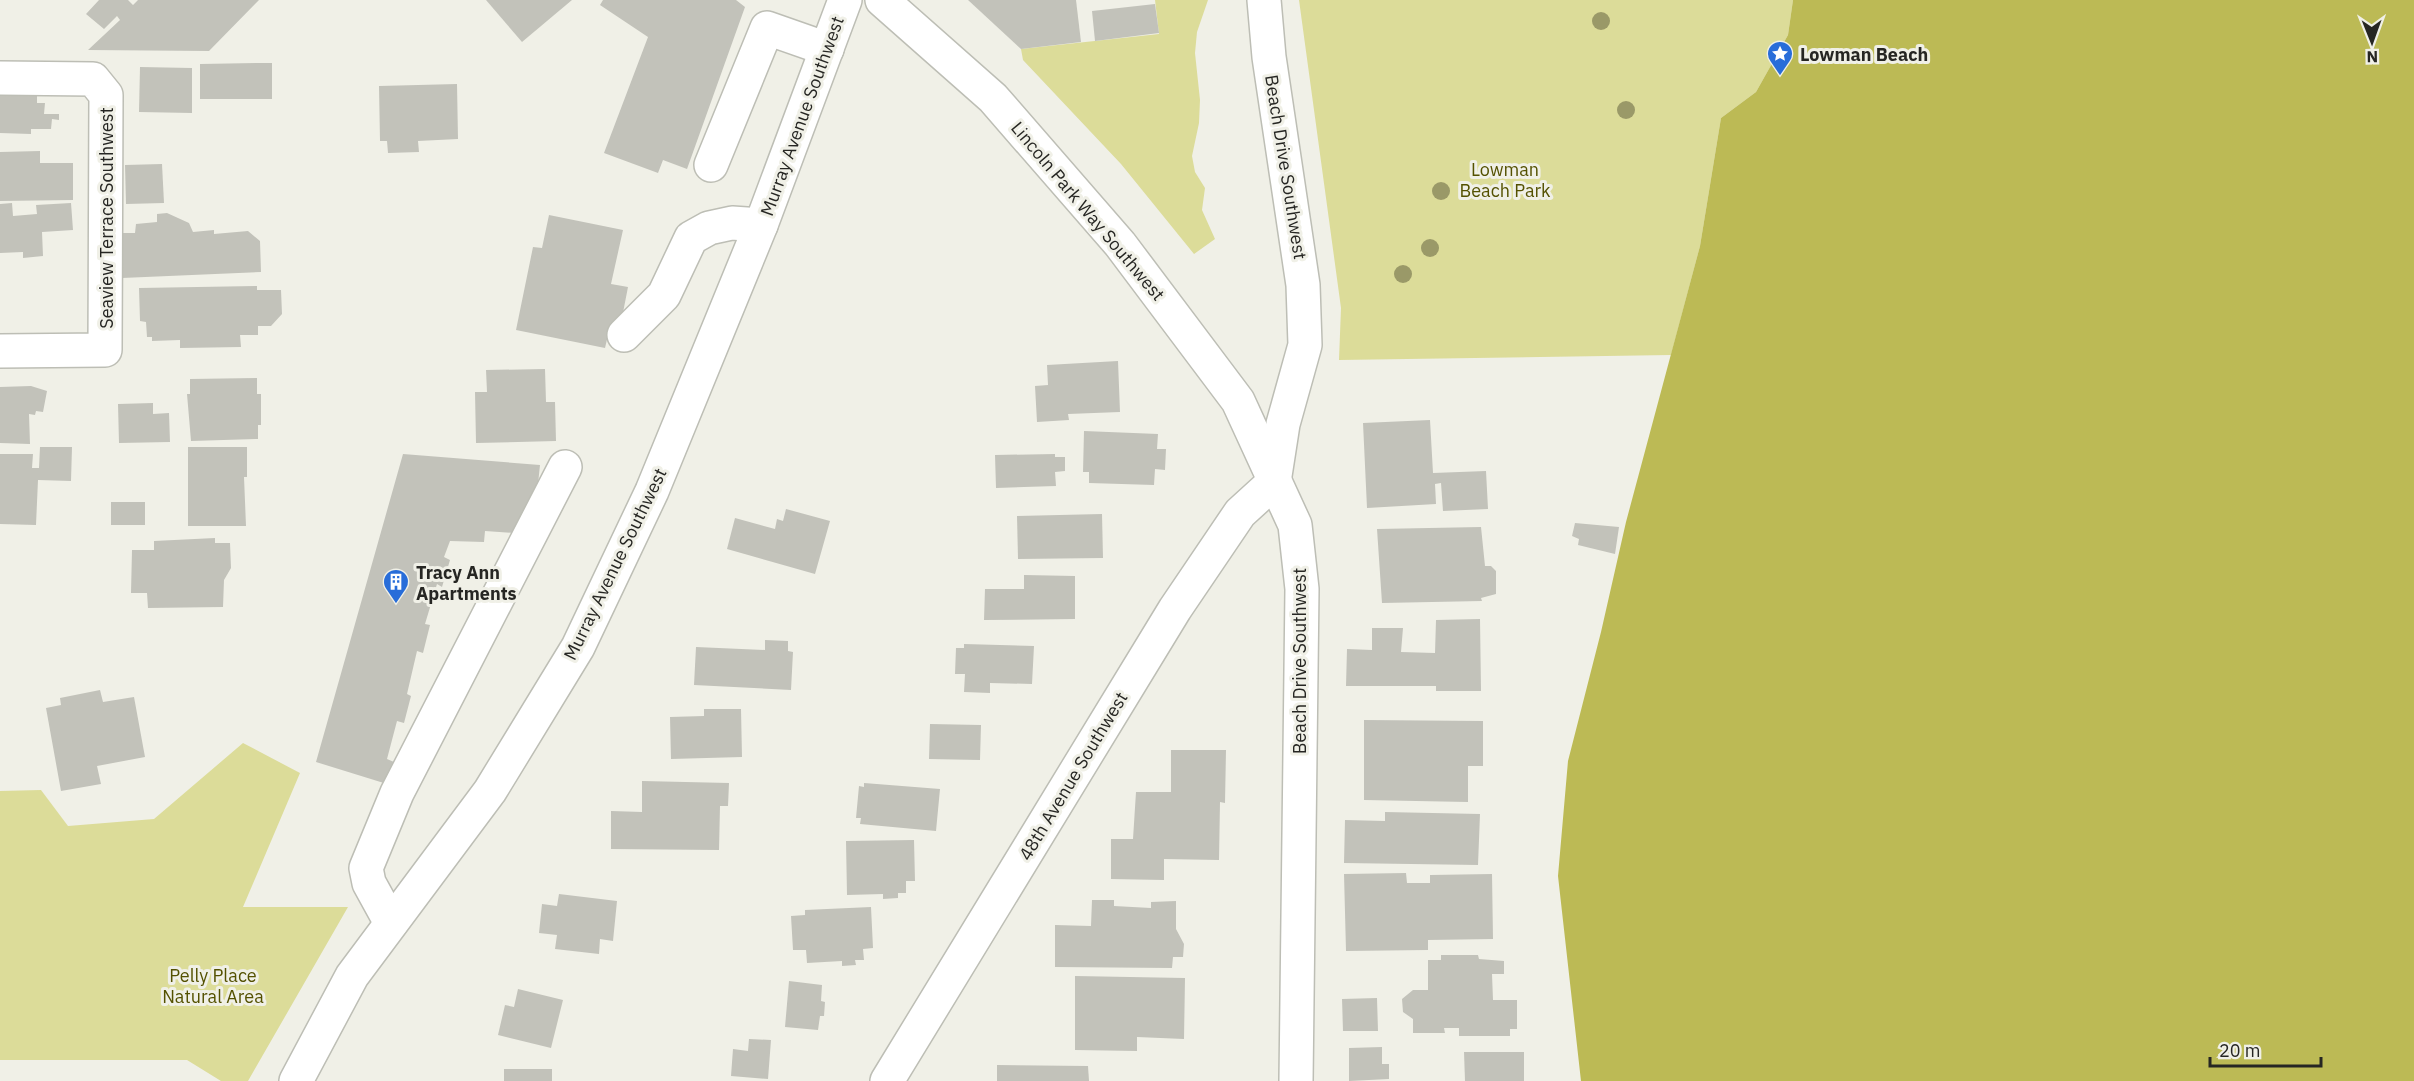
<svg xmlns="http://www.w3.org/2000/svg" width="2414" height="1081" font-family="'IBM Plex Sans',sans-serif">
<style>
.green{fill:#dcdc99}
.water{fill:#bcba55}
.building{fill:#c2c2ba}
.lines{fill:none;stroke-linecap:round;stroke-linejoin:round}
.minor-casing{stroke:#bdbeb5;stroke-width:36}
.major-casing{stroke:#bdbeb5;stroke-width:36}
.minor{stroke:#fff;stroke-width:33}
.major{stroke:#fff;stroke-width:33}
.tree{fill:#9a9968}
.labels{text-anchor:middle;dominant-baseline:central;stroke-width:6;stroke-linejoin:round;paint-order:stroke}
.poi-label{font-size:18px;font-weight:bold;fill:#262623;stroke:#f0f0e7;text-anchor:start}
.street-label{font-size:18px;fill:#262623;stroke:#f0f0e7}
.park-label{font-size:18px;fill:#545100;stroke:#f0f0e7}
</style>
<rect width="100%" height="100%" fill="#f0f0e7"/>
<!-- green -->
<g class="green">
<path d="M1155,0H1208L1197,32L1195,53L1200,100L1199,123L1192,156L1195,172L1205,188L1202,210L1215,239L1194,254L1121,164L1023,60L1021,49L1159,34Z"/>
<path d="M1299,0H1793L1788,35L1756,92L1721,118L1700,246L1671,355L1339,360L1341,308Z"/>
<path d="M243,743L300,773L243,907H348L248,1081H221L187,1060H0V791L41,790L68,826L154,819Z"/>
</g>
<!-- water -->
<path class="water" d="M1793,0H2414V1081H1581L1558,876L1568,761L1601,632L1626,522L1700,246L1721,118L1756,92L1788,35Z"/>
<!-- building -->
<g class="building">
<path d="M99,0H128L133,5L138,0H259L209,51L88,50L120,20L117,16L104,29L86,14Z"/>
<path d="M486,0H572L522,42Z"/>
<path d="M603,0H736L745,7L687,169L663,160L658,173L604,153L648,37L600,5Z"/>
<path d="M968,0H1076L1081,42L1021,49Z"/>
<path d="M1155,4L1159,33L1095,41L1092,11Z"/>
<path d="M256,63H272V99H200V64Z"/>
<path d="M140,67L192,68V113L139,112Z"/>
<path d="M0,84L37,89V103H45L44,114H59V120L52,119L51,129H31V134L0,133Z"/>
<path d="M457,84L458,139L418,141L419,152L388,153L387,141H380L379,86Z"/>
<path d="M40,151V163H73V200L0,201V152Z"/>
<path d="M162,164L164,203L126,204L125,165Z"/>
<path d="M12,203L13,216L37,214L36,205L71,203L73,230L42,232L43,256L23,258V252L0,253V204Z"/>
<path d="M167,213L189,223L193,232L214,230V234L248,231L260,241L261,272L122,278L120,233H135L136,224L157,222V214Z"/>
<path d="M549,215L623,230L611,284L628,287L619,333L609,331L605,348L516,330L533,247L542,248Z"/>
<path d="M257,286V290H281L282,314L271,326H258V335H240L241,347L180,348V340L152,341V337H147L146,322L140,321L139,288Z"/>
<path d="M1118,361L1120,412L1068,414L1069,420L1037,422L1035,386L1048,385L1047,365Z"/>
<path d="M545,369L546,402H555L556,441L476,443L475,392H487L486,370Z"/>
<path d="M257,378V394H261V425H258V439L191,441L187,394H190V379Z"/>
<path d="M31,386L47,391L43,412L36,411L35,415L29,414L30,444L0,443V387Z"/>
<path d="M153,403V414L169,413L170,442L119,443L118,404Z"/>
<path d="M1430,420L1433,473L1486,471L1488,509L1443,511L1441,483L1435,484L1436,504L1367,508L1363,423Z"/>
<path d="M1084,431L1158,434L1157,449H1166L1165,470L1155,469L1154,485L1089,483V472H1083Z"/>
<path d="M40,447H72L71,481L38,480L36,525L0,524V454H33L32,468H39Z"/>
<path d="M188,447H247V477H244L246,526H188Z"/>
<path d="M403,454L540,465L538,484L527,503L533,504L514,533L485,531L484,542L450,541L444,557L450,560L442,587L437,584L425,624L430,625L423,653L417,651L407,694L411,696L404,723L397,721L387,759L394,762L387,784L316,762Z"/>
<path d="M1055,454V457H1065V471L1055,472L1056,486L996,488L995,455Z"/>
<rect x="111" y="502" width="34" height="23"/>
<path d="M786,509L830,521L815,574L727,549L735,518L775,529L777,519L783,521Z"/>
<path d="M1102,514L1103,558L1018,559L1017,516Z"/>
<path d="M1575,523L1619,527L1615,554L1578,545L1579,539L1572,536Z"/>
<path d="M1481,527L1485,566H1491L1496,571V594L1481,598L1482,601L1382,603L1377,529Z"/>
<path d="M215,538V543H230L231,568L224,580L223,607L148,608L147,593H131L132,550H154V541Z"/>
<path d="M1024,575L1075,576V619L984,620L985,589H1024Z"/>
<path d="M1480,619L1481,691H1436V686H1346L1347,649L1372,650V628H1403L1401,652L1435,653L1436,620Z"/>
<path d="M765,640L788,641V651L793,652L791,690L694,685L696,647L765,650Z"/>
<path d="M964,644L1034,646L1032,684L990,683V693L964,692L965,674H955L956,648H964Z"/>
<path d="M100,690L103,702L134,697L145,757L97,766L101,784L61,791L46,708L61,705L60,698Z"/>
<path d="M704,709H741L742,757L671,759L670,717L704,716Z"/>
<path d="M1364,720L1483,721V766H1468V802L1364,800Z"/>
<path d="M930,724L981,725L980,760L929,759Z"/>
<path d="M1171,750H1226L1225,803L1220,802L1219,860L1164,859V880L1111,879V839H1133L1136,792H1171Z"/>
<path d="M642,781L729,783L728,806H720L719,850L611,849V811L642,812Z"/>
<path d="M864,783L940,789L936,831L860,824L861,818H856L859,786L864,787Z"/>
<path d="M1385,812L1480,814L1478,865L1344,863L1345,820L1385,821Z"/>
<path d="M914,840L915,881H906V893H898V898L883,899V894L847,895L846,841Z"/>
<path d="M1406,873L1407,883H1430V875L1492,874L1493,939L1428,940V950L1346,951L1344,874Z"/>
<path d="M559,894L617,901L613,941L600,939L599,954L555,949L557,935L539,933L542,904L557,906Z"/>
<path d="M1092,900H1114V906L1151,908V902L1176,901V929L1184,944L1183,957H1173L1172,968L1055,967V925L1091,926Z"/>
<path d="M871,907L873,948L863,949L864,960H855L856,965L842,966V961L807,963L806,950H793L791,916L805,915V910Z"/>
<path d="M1441,955H1478L1479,959L1504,961V974H1492L1493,1000H1517V1029H1510V1036H1459V1028H1444L1445,1033H1413V1019L1403,1012L1402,999L1413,990H1428V960H1441Z"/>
<path d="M1075,976L1185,978L1184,1039L1137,1037V1051L1075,1050Z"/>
<path d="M789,981L822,985L821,1001L825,1002L824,1016H820L818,1030L785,1027Z"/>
<path d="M518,989L563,1000L551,1048L498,1035L505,1005L514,1007Z"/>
<path d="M1377,998L1378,1031H1343L1342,999Z"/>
<path d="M749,1039L771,1040L768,1079L731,1076L733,1049L748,1051Z"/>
<path d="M1382,1047V1064H1389V1079L1349,1081V1048Z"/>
<path d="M1464,1052H1524V1081H1465Z"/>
<path d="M997,1065L1088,1066L1089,1081H997Z"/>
<rect x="504" y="1069" width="48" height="12"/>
</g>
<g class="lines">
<defs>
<g id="minor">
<path d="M0,78L93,79L106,95L105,350L0,351"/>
<path d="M711,165L767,28L827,49"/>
<path d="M624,335L664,295L691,238L709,228L732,223L761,225"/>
<path d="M391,923L369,883L366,868L397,793L565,467"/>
<path d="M296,1081L352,976L490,791L578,647L652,491L761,225L845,0"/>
<path d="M887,1081L1175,609L1240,513L1274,482L1283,424L1305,345L1303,285L1269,57L1264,0"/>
</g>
<path id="major" d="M882,0L993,98L1120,244L1238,401L1295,525L1302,589L1296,1081"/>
</defs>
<!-- minor casing -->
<use href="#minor" class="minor-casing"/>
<!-- major casing -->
<use href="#major" class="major-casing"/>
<!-- minor -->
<use href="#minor" class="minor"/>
<!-- major -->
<use href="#major" class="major"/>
</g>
<!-- trees -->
<g class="tree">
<circle cx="1601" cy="21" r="9"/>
<circle cx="1626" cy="110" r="9"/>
<circle cx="1441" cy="191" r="9"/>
<circle cx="1430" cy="248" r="9"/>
<circle cx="1403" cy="274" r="9"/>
</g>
<!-- icons -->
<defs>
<symbol id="sight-pin" viewBox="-11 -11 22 30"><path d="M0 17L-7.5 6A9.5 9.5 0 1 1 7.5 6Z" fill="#286dd9" stroke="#f0f0e7"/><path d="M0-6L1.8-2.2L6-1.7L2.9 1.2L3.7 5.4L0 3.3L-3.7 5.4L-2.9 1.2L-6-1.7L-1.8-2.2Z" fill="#fff"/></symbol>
<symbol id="building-pin" viewBox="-11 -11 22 30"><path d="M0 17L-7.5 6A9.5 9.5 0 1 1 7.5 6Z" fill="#286dd9" stroke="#f0f0e7"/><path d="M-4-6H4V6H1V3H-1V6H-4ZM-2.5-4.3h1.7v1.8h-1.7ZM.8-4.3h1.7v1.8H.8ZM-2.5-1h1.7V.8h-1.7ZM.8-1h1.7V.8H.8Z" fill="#fff"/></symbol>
</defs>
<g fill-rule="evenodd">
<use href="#sight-pin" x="1765" y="39" width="30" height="40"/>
<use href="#building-pin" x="381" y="567" width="30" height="40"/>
</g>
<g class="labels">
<!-- poi labels -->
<g class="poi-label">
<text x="1800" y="54">Lowman Beach</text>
<text x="416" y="572">Tracy Ann<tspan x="416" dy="21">Apartments</tspan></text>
</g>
<!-- street labels -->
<g class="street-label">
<text transform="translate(802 116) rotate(-70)">Murray Avenue Southwest</text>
<text transform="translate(1286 167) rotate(81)">Beach Drive Southwest</text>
<text transform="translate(1088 211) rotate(50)">Lincoln Park Way Southwest</text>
<text transform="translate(106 218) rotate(-90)">Seaview Terrace Southwest</text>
<text transform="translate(615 564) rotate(-64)">Murray Avenue Southwest</text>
<text transform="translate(1299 661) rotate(-90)">Beach Drive Southwest</text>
<text transform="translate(1073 776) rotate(-59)">48th Avenue Southwest</text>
</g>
<!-- park labels -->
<g class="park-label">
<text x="1505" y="169">Lowman<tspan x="1505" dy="21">Beach Park</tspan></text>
<text x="213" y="975">Pelly Place<tspan x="213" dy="21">Natural Area</tspan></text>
</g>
</g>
<!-- north arrow -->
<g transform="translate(2372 42) rotate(179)" stroke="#f0f0e7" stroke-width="4.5" paint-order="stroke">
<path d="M0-4.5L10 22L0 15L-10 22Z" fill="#262623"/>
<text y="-9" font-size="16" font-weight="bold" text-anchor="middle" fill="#262623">N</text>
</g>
<!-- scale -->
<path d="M2210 1057v9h111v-9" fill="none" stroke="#262623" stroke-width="3"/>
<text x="2219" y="1057" font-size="18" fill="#262623" stroke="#f0f0e7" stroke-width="4.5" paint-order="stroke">20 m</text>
</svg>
